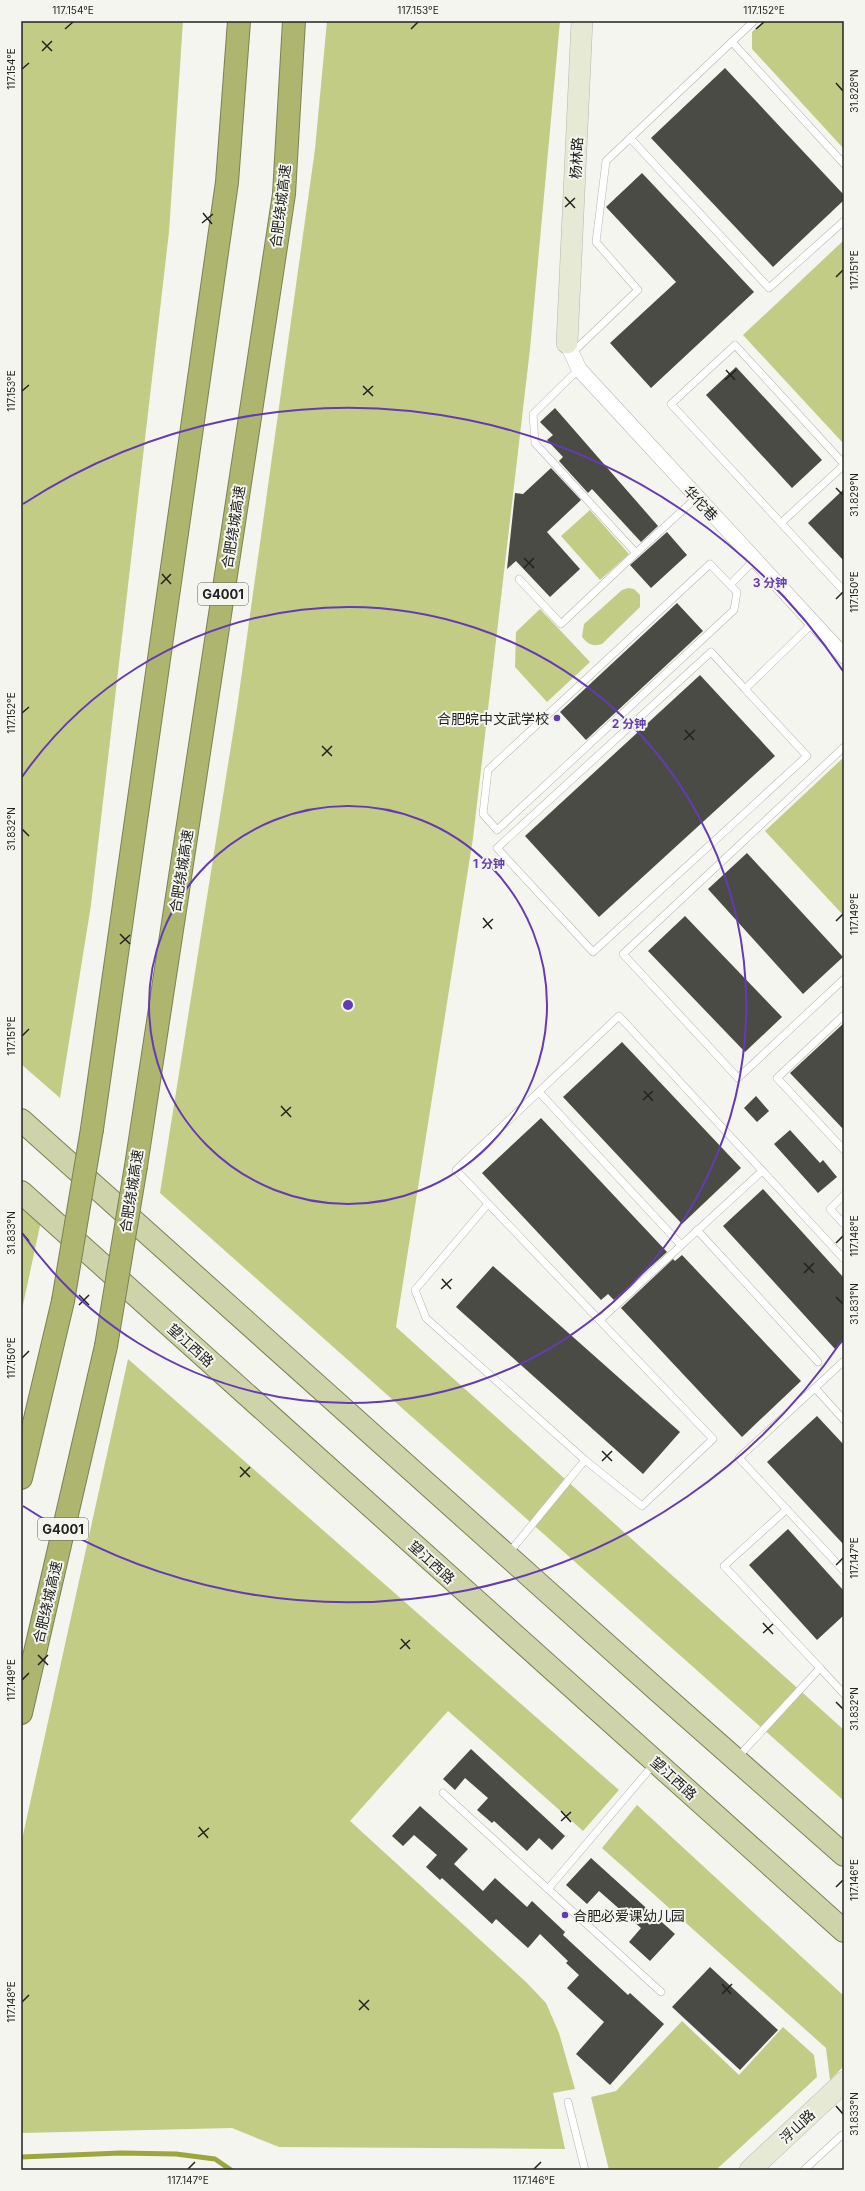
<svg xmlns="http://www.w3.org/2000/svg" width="865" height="2191" font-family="Inter,'Noto Sans SC',sans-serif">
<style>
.green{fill:#c3cc85}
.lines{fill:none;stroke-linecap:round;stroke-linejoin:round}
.stream{stroke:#9ca63c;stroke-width:5}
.building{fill:#4a4b45}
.lane-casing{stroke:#b5b6af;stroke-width:8}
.street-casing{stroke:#b5b6af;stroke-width:16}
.secondary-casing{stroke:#b5b6af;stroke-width:22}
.primary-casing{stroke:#7c8253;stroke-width:24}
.highway-casing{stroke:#7c8253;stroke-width:24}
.lane{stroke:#fff;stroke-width:7}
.street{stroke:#fff;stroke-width:15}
.secondary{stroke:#e6e9d4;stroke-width:21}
.primary{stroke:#ced3a9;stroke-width:22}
.highway{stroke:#adb56f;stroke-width:22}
.highway-bridge-casing{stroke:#7c8253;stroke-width:24;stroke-linecap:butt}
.highway-bridge{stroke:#adb56f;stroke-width:22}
.ticks{fill:none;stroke:#222220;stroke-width:1.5}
.ring{fill:none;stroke:#643bb3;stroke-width:2}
.poi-dot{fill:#643bb3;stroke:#f4f5ef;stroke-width:1.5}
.labels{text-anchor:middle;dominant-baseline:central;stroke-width:4;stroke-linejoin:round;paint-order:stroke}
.shield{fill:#f4f5ef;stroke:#61615e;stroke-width:1}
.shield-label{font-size:13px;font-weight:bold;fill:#222220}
.street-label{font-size:14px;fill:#222220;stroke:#f4f5ef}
.poi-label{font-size:14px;fill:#222220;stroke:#f4f5ef;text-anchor:end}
.centre{fill:#643bb3;stroke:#f4f5ef;stroke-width:2}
.ring-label{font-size:12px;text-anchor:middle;font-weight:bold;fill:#643bb3;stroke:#f4f5ef;stroke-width:4;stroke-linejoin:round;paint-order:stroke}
.neatline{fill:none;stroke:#222220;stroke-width:1.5}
.ticks-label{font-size:10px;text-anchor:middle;fill:#222220}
</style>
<rect width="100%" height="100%" fill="#f4f5ef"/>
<!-- green -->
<g class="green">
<path d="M21,21H183L169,232L91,905L60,1098L21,1064Z"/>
<path d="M327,21H560L530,349L473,838L396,1327L844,1730V1801L160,1193L237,708L315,149Z"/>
<path d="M763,21H844V149L752,49V32Z"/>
<path d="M844,240V440L842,442L743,335Z"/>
<path d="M590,510L629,554L600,580L561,536Z"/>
<path d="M628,588L634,589L640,595V607L602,644C592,647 588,644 582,637L584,624L622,590Z"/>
<path d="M540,609L590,662L547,702L515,667L516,632Z"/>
<path d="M844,757V916L765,831Z"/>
<path d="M21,1192L43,1212L21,1314Z"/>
<path d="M128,1359L619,1790L583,1831L448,1711L350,1821L526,1982L546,2003L559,2033L575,2089L553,2093L565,2149L279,2147L232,2128L21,2133V1844Z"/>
<path d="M637,1805L844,1996V2066L830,2080L826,2048L602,1848Z"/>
<path d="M682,2021L739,2075L783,2027L814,2055L817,2077L716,2170H609L591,2097L616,2091Z"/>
</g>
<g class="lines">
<!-- stream -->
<path class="stream" d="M21,2157L121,2153L176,2154L215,2159L231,2170"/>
</g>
<!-- building -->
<g class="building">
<path d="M725,68L844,195V200L773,267L651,138Z"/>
<path d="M642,173L754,292L651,388L610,343L676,282L606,207Z"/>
<path d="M736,367L822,460L792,488L706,395Z"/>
<path d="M555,408L658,526L641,542L592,489L588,493L559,461L563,457L547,440L553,435L540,422Z"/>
<path d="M551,468L581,500L547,532L580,569L550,597L516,561L507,569L515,493L523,494Z"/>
<path d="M844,489V561L808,523Z"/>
<path d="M667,532L687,555L651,588L630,565Z"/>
<path d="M677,603L703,631L586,740L560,712Z"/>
<path d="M700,675L775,756L599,917L525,836Z"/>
<path d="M747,853L843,957L803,994L708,889Z"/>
<path d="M685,916L782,1017L745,1052L648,951Z"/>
<path d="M844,1023V1130L790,1073Z"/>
<path d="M622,1042L741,1168L682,1224L563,1097Z"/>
<path d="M756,1096L769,1111L757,1122L744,1108Z"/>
<path d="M541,1118L667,1252L614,1300L608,1294L601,1300L482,1173Z"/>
<path d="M790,1130L820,1163L823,1160L837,1177L818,1193L774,1144Z"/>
<path d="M763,1189L844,1278V1341L835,1349L723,1226Z"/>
<path d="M682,1255L801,1381L742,1437L621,1308L673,1259L675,1261Z"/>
<path d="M493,1266L680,1432L643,1474L456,1307Z"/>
<path d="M817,1416L844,1445V1545L767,1462Z"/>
<path d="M788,1529L844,1591V1615L817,1640L749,1565Z"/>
<path d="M471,1749L565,1836L552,1850L539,1838L527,1851L494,1821L492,1823L477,1810L488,1798L465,1778L455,1790L443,1779Z"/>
<path d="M420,1806L468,1849L454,1864L483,1891L495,1878L527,1907L532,1901L565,1932L563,1935L628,1995L630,1993L664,2024L610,2085L576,2054L604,2022L567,1988L579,1975L566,1963L568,1961L540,1934L528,1948L496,1919L492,1924L442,1878L440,1880L426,1867L437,1855L414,1835L403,1846L392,1836Z"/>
<path d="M591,1858L675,1934L650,1961L629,1942L641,1928L599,1891L587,1904L566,1885Z"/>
<path d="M710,1967L778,2030L740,2070L672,2007Z"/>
</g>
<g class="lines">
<defs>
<g id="lane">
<path d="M732,42L844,164"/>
<path d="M630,138L769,288L844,221"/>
<path d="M572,353L638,290L596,242L606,161L754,21"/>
<path d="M844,465L781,523L844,591"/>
<path d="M781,523L671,404L735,345L844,464"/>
<path d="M636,553L696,498"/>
<path d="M519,579L561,624L636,553L535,443L533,414L579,369"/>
<path d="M730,585L737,592L734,610L497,830L483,814L488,770L710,564L730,585L754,560"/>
<path d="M745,689L807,756L593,952L497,848L711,652L745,689L813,623"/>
<path d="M844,747L623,954L738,1078L844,979"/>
<path d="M844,1015L777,1078L844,1150"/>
<path d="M539,1092L681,1245"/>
<path d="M844,1195L830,1209L844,1224"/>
<path d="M488,1204L415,1290L426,1318L585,1460"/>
<path d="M697,1230L818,1362"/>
<path d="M600,1320L762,1171"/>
<path d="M844,1361L739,1458L844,1571"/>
<path d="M815,1388L844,1420"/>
<path d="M508,1554L585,1460L642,1506L713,1439L456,1170L619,1016L844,1259"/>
<path d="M820,1668L844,1694"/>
<path d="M737,1758L820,1668L724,1566L787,1509"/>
<path d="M654,1764L548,1889L661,1992"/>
<path d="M443,1793L548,1889"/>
<path d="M568,2102L585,2170"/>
<path d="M804,2170L842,2135H844"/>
</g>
<path id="street" d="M567,343L579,369L844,656"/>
<g id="secondary">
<path d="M567,343L582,21"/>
<path d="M750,2170L844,2082"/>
</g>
<g id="primary">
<path d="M21,1120L656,1689L844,1855"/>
<path d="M21,1192L844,1931"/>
</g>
<g id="highway">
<path d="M92,1129L227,182L239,21"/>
<path d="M136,1166L284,194L294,21"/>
<path d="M21,1478L63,1301"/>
<path d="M21,1713L106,1346"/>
</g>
</defs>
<!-- lane casing -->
<use href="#lane" class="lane-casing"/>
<!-- street casing -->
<use href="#street" class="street-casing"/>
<!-- secondary casing -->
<use href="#secondary" class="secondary-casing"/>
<!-- primary casing -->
<use href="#primary" class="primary-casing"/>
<!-- highway casing -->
<use href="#highway" class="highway-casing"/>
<!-- lane -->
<use href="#lane" class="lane"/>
<!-- street -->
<use href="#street" class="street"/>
<!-- secondary -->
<use href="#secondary" class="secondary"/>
<!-- primary -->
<use href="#primary" class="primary"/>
<!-- highway -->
<use href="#highway" class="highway"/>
<defs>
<g id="highway-bridge">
<path d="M63,1301L92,1129"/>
<path d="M106,1346L136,1166"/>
</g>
</defs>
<!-- highway-bridge casing -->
<use href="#highway-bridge" class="highway-bridge-casing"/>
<!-- highway-bridge -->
<use href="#highway-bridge" class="highway-bridge"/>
</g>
<!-- ticks -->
<path class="ticks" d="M65,29L73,22M411,29L418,22M756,29L764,22M42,41L52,51M42,51L52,41M22,69L29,63M836,83L843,91M565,197L575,208M565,207L575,198M203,213L212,224M202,223L213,214M836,277L843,270M726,370L735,380M725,380L736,370M363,386L373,396M22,391L29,385M363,395L373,386M836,488L843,495M524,558L534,568M524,568L534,558M162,574L171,584M161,584L171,574M836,599L843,592M22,713L29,707M685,730L694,740M684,740L695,730M322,746L332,756M322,756L332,746M22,829L29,836M483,918L492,929M836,921L843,914M483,928L493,919M120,934L130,944M120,944L130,935M22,1036L29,1029M644,1091L653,1101M643,1100L653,1091M281,1106L291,1117M281,1116L291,1107M22,1233L29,1241M836,1243L843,1236M804,1263L814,1273M804,1273L814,1263M442,1279L451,1289M441,1289L452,1279M79,1295L89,1305M836,1297L843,1304M79,1305L89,1295M22,1358L29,1351M602,1451L612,1461M602,1461L612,1451M240,1467L250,1477M240,1477L250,1467M836,1565L843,1558M763,1623L773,1634M763,1633L773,1624M401,1639L410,1649M400,1649L410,1640M38,1655L48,1665M38,1665L48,1655M22,1680L29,1673M836,1702L843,1709M561,1811L571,1822M561,1821L571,1812M199,1827L208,1838M198,1837L209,1828M836,1887L843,1880M722,1984L731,1994M722,1994L732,1984M359,2000L369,2010M22,2002L29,1995M359,2010L369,2000M836,2106L843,2114M188,2169L195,2162M534,2169L541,2162"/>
<!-- distance rings -->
<g class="ring">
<circle cx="348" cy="1005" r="199"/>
<path d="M22 777A398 398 0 1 1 22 1233"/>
<path d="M843 1339A597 597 0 0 1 23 1506M23 504A597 597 0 0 1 843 671"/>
</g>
<!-- markers -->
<g class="poi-dot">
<circle cx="557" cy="718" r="4"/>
<circle cx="565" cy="1915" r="4"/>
</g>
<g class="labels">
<!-- shield labels -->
<g class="shield">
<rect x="198" y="583" width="50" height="22" rx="3"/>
<rect x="38" y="1518" width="50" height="22" rx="3"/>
</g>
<g class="shield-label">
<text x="223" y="594">G4001</text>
<text x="63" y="1529">G4001</text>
</g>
<!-- street labels -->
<g class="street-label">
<text transform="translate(576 158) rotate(-87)">杨林路</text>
<text transform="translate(280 206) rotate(-83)">合肥绕城高速</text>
<text transform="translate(701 503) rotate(47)">华佗巷</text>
<text transform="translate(233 527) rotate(-81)">合肥绕城高速</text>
<text transform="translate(181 871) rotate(-81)">合肥绕城高速</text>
<text transform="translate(131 1191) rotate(-81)">合肥绕城高速</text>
<text transform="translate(191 1345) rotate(42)">望江西路</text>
<text transform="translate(432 1562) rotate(42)">望江西路</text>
<text transform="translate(47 1602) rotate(-77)">合肥绕城高速</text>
<text transform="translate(674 1778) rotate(42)">望江西路</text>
<text transform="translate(797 2126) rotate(-43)">浮山路</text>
</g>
<!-- poi labels -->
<g class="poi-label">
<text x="549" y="718">合肥皖中文武学校</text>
<text x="573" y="1915" text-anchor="start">合肥必爱课幼儿园</text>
</g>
</g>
<circle cx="348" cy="1005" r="6" class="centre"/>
<g class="ring-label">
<text x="770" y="587">3 分钟</text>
<text x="629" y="728">2 分钟</text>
<text x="489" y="868">1 分钟</text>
</g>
<!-- border -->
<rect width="865" height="2191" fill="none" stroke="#f4f5ef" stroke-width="44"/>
<rect x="22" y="22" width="821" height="2147" class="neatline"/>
<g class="ticks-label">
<text x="73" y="14">117.154°E</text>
<text x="418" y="14">117.153°E</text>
<text x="764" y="14">117.152°E</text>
<text transform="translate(11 69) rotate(-90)" y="4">117.154°E</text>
<text transform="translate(854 91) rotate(-90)" y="4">31.828°N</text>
<text transform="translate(854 270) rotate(-90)" y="4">117.151°E</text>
<text transform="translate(11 391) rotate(-90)" y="4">117.153°E</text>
<text transform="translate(854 495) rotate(-90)" y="4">31.829°N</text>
<text transform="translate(854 592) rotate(-90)" y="4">117.150°E</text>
<text transform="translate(11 713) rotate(-90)" y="4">117.152°E</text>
<text transform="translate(11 829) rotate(-90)" y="4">31.832°N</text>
<text transform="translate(854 914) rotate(-90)" y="4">117.149°E</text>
<text transform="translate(11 1036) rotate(-90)" y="4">117.151°E</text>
<text transform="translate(11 1233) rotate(-90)" y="4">31.833°N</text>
<text transform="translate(854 1236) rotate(-90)" y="4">117.148°E</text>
<text transform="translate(854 1304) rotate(-90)" y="4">31.831°N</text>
<text transform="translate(11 1358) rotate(-90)" y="4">117.150°E</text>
<text transform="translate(854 1558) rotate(-90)" y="4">117.147°E</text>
<text transform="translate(11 1680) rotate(-90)" y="4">117.149°E</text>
<text transform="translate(854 1709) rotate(-90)" y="4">31.832°N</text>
<text transform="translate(854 1880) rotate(-90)" y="4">117.146°E</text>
<text transform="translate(11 2002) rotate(-90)" y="4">117.148°E</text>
<text transform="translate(854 2114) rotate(-90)" y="4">31.833°N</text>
<text x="188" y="2184">117.147°E</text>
<text x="534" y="2184">117.146°E</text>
</g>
</svg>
